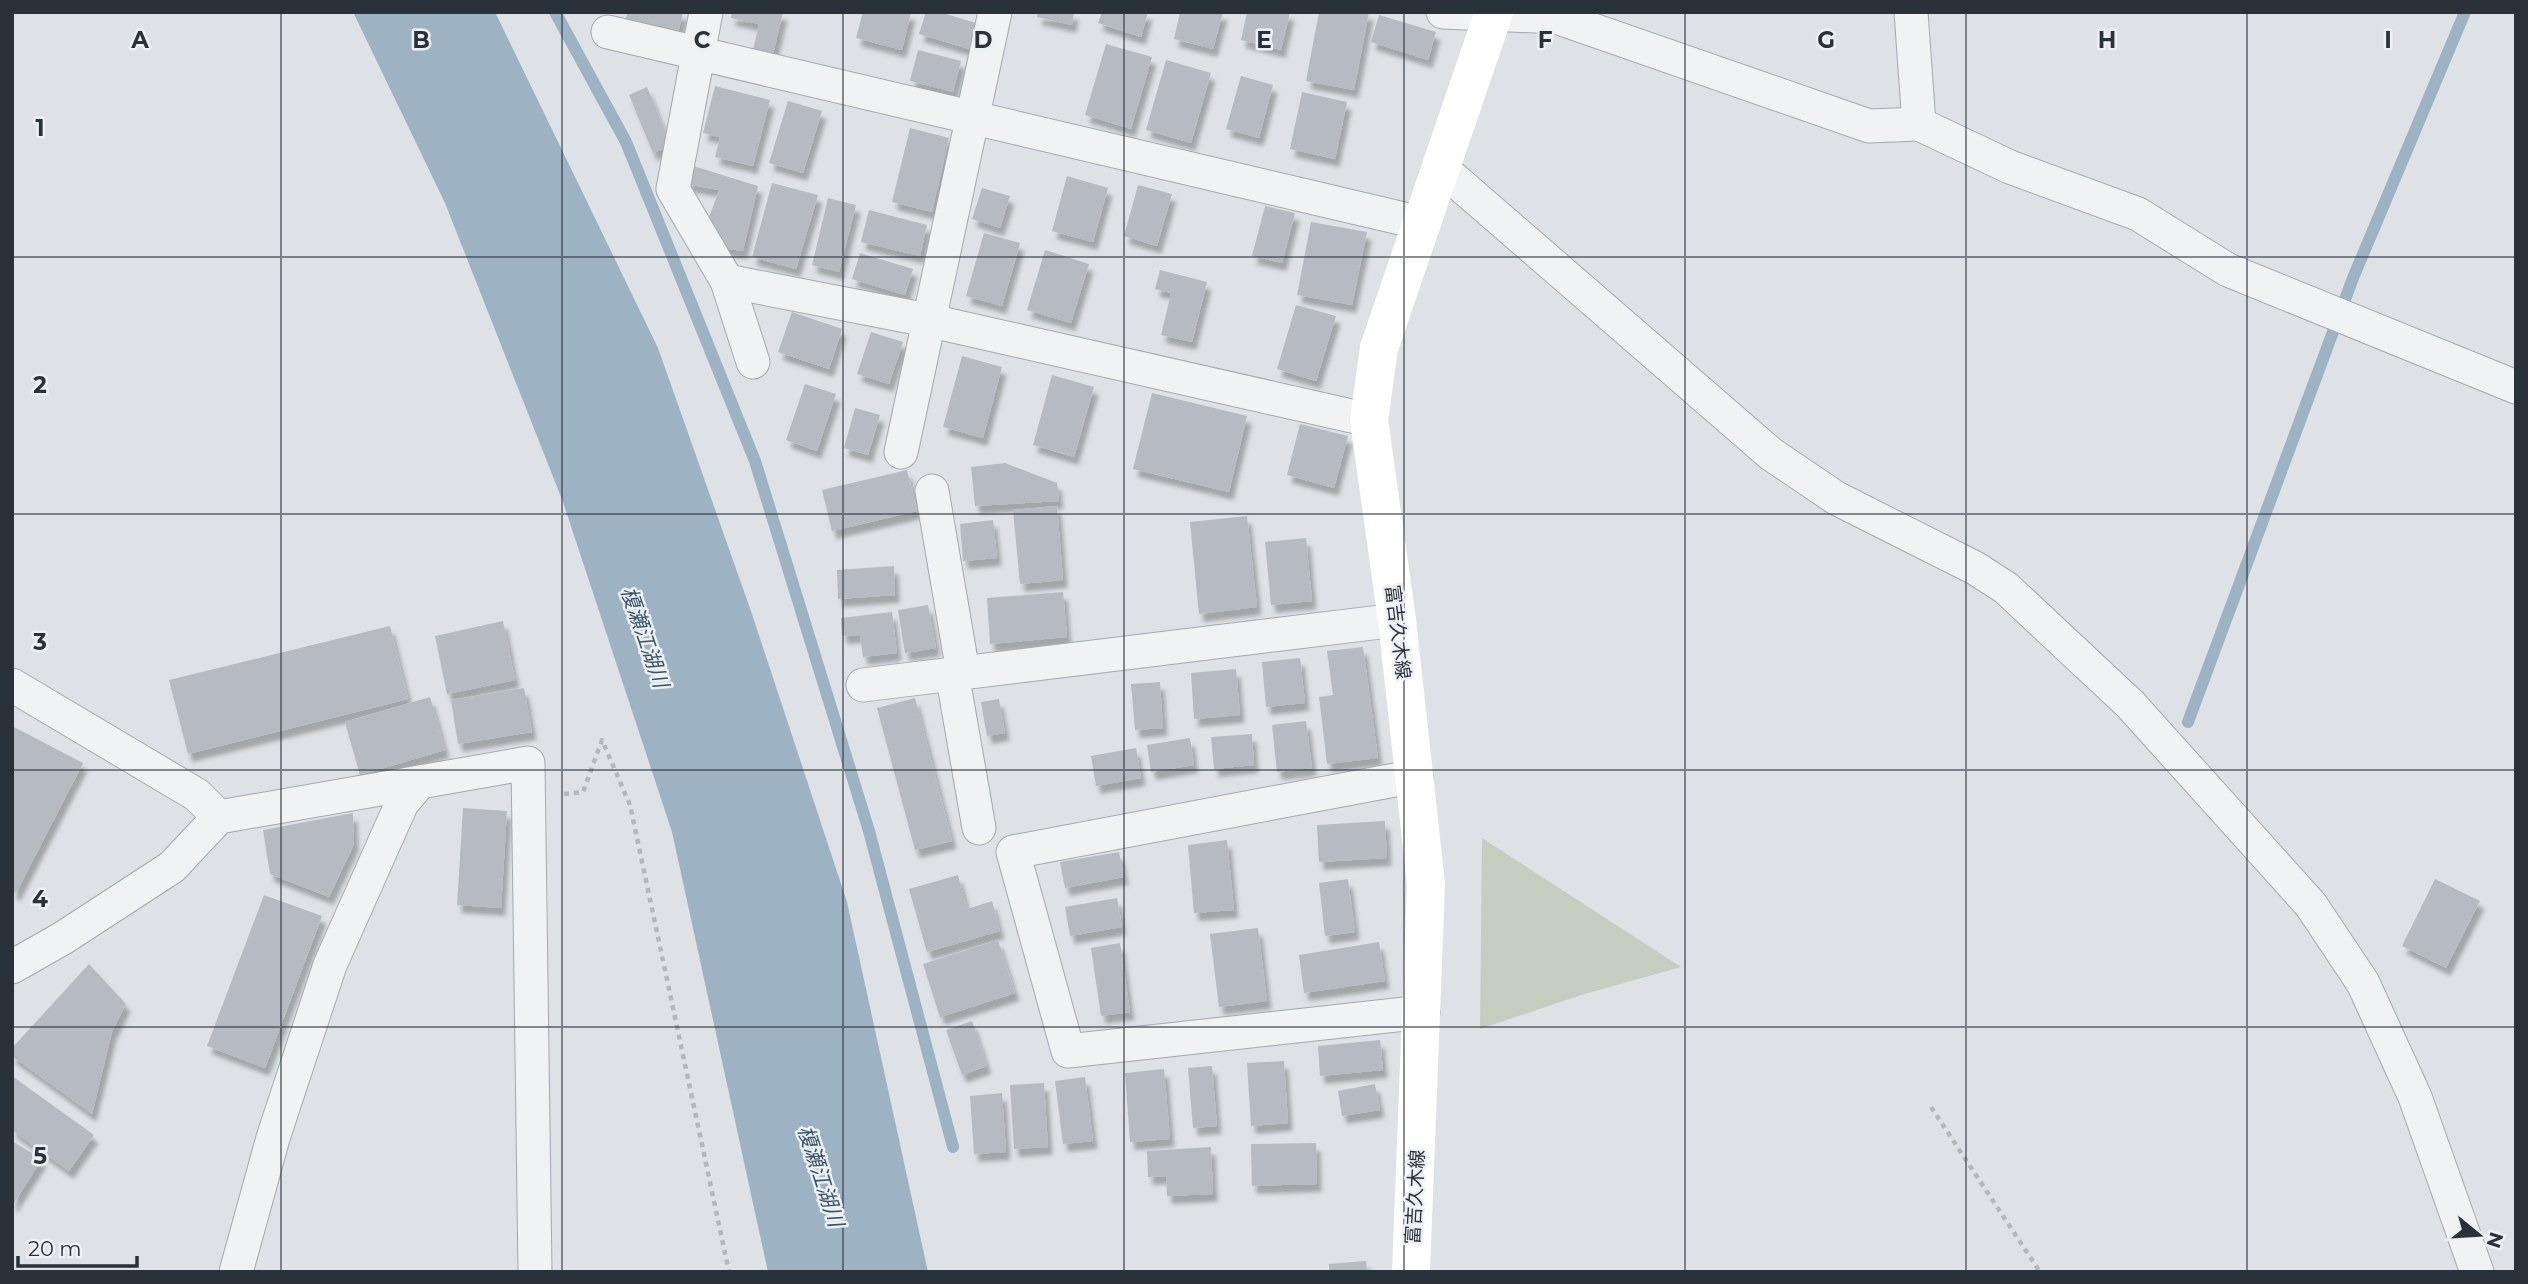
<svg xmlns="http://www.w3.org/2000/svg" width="2528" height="1284" font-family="Montserrat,'Noto Sans JP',sans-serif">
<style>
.green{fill:#c5cec0}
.water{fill:#9db2c2}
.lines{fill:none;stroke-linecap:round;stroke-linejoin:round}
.stream{stroke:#9db2c2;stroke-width:12}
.building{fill:#b6bbc2;filter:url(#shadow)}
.minor-casing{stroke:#a4a9af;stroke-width:35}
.path{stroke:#b4b8bc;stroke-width:4.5;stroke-dasharray:5 5;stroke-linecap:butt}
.minor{stroke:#f0f2f4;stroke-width:33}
.secondary{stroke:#fff;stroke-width:38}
.grid{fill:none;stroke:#29313a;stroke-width:2;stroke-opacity:0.55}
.labels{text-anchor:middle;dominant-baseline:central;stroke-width:5;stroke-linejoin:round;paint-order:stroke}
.street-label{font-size:19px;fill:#29313a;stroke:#edf0f4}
.water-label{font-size:21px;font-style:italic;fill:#385369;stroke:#edf0f4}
.grid-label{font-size:23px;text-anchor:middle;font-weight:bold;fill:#29313a;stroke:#edf0f4;stroke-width:5;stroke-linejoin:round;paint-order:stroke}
</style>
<defs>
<filter id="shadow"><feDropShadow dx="4.5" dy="8" stdDeviation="2" flood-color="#0004"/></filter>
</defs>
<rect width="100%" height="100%" fill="#dee2e6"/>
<!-- green -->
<path class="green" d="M1482,838L1681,967L1581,995L1480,1029Z"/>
<!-- water -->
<path class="water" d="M353,12H495L658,348L752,614L847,902L928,1272H768L672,832L563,502L445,203Z"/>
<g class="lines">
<!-- stream -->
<g class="stream">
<path d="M555,12L626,142L755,461L869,831L953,1147"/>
<path d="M2188,722L2353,278L2465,12"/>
</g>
</g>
<!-- building -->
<g class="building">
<path d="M628,12H683L678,33L625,20Z"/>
<path d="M732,12H783L773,54L753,50L759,24L731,18Z"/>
<path d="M863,12H911L902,50L856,38Z"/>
<path d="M926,12H939L976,23L969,49L919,34Z"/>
<path d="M1038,12H1074L1072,25L1037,17Z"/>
<path d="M1102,12H1148L1141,37L1098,23Z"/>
<path d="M1180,12H1223L1213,49L1174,39Z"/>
<path d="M1247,12H1290L1281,50L1241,40Z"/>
<path d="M1319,12H1369L1354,90L1306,81Z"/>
<path d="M1379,15L1436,32L1428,60L1371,42Z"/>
<path d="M1106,44L1152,57L1131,129L1085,115Z"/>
<path d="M918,50L961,61L953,92L910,81Z"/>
<path d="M1166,60L1211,73L1191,143L1146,130Z"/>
<path d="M1241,76L1273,85L1259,138L1226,129Z"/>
<path d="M715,86L770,100L753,166L715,157L720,137L703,133Z"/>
<path d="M647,87L671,146L653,153L629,95Z"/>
<path d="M1302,92L1347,102L1335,159L1290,149Z"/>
<path d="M788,101L822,111L803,173L769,163Z"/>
<path d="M910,128L949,138L932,212L892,202Z"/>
<path d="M690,165L758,186L743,251L716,247L707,223L719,190L686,184Z"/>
<path d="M1067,176L1108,188L1093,242L1052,231Z"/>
<path d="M772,183L818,195L796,269L752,257Z"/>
<path d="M1138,185L1172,194L1157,246L1124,236Z"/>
<path d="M982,188L1010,196L1000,228L972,219Z"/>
<path d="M828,198L856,205L839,272L812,265Z"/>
<path d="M1265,206L1295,213L1282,263L1252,256Z"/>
<path d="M869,210L927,225L920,256L861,242Z"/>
<path d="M1311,222L1367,232L1352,305L1297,295Z"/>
<path d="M984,233L1020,243L1002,306L966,296Z"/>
<path d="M1045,250L1089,264L1071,323L1027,310Z"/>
<path d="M860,253L913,269L905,295L852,279Z"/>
<path d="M1160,270L1207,282L1192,342L1161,335L1171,293L1155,289Z"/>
<path d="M1296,305L1336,316L1316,381L1277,369Z"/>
<path d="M792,312L842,329L829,369L778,352Z"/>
<path d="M871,332L903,342L889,384L857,374Z"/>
<path d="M962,356L1002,367L983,438L943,427Z"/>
<path d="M1052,375L1094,387L1074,457L1033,445Z"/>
<path d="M805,384L836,394L817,451L786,440Z"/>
<path d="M1152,393L1247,416L1229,492L1133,469Z"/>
<path d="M855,408L880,415L868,455L844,448Z"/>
<path d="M1300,424L1348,436L1334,488L1287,475Z"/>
<path d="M1005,463L1057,483L1059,501L975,506L971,467Z"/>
<path d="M907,470L917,511L832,531L822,490Z"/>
<path d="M1057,506L1063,580L1020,584L1013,510Z"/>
<path d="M1247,516L1257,607L1199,614L1190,522Z"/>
<path d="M993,520L997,558L963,561L960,524Z"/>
<path d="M1306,538L1312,601L1271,605L1265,542Z"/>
<path d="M894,566L895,595L838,599L837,570Z"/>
<path d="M1063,592L1067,637L990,644L987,598Z"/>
<path d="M928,605L936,648L905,653L898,610Z"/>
<path d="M892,612L897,653L863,657L860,635L842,636L841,618Z"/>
<path d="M503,621L515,680L447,694L435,636Z"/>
<path d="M390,626L408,699L188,754L169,680Z"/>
<path d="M1363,647L1378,758L1327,764L1319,697L1333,695L1327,651Z"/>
<path d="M1300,658L1305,703L1266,707L1262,662Z"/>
<path d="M1236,669L1240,715L1194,719L1191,673Z"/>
<path d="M1160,682L1163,728L1135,730L1131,684Z"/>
<path d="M524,688L532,732L458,744L451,700Z"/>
<path d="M430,697L445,750L360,775L345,722Z"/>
<path d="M915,698L952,841L915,850L877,708Z"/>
<path d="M999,699L1005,733L987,736L981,702Z"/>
<path d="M1306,721L1312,768L1277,772L1272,725Z"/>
<path d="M12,726L83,763L16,893L12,891Z"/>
<path d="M1252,734L1254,765L1214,769L1211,737Z"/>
<path d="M1190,738L1194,765L1151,772L1147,745Z"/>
<path d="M1136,748L1141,778L1096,786L1091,756Z"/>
<path d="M463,808L507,811L501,908L457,905Z"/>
<path d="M353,813L354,844L329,897L270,874L263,830Z"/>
<path d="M1385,821L1387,858L1319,862L1317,825Z"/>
<path d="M1227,840L1234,910L1194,913L1188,845Z"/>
<path d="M1119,852L1124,877L1065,888L1060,862Z"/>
<path d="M958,875L967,909L992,901L1000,931L927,952L909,889Z"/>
<path d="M1348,879L1355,932L1325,936L1319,883Z"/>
<path d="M2435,879L2480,901L2446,968L2402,946Z"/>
<path d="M264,895L322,916L265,1068L207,1046Z"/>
<path d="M1117,898L1122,927L1070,936L1065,907Z"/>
<path d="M1258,928L1267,1001L1219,1007L1210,934Z"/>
<path d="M998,940L1015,993L940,1017L923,964Z"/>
<path d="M1379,942L1385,981L1304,993L1299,955Z"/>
<path d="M1120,943L1130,1012L1101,1016L1091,948Z"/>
<path d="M89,964L126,1004L112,1032L92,1114L12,1056V1048Z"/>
<path d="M972,1021L987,1066L962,1075L946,1030Z"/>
<path d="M1380,1040L1383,1070L1320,1076L1318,1046Z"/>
<path d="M1284,1061L1288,1123L1251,1126L1247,1063Z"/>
<path d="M1212,1066L1217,1126L1193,1128L1188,1068Z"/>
<path d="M1164,1069L1170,1139L1130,1142L1125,1073Z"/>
<path d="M12,1076L94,1135L69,1171L12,1130Z"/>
<path d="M1085,1077L1093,1141L1063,1144L1055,1081Z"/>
<path d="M1044,1083L1048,1147L1014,1149L1010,1085Z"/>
<path d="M1375,1084L1380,1110L1342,1116L1338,1091Z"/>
<path d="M1002,1093L1006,1152L974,1154L970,1096Z"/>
<path d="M12,1141L42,1159L12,1206Z"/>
<path d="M1316,1143L1317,1184L1252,1186L1251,1144Z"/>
<path d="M1211,1147L1213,1194L1167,1196L1166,1176L1148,1177L1147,1151Z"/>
<path d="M1366,1261L1367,1272H1329V1264Z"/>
</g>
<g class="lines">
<defs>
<g id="minor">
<path d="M706,12L673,189L727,281L927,320L1369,420"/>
<path d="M1443,12L1556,17L1869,126L1919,124L2010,167L2138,214L2228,270L2516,387"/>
<path d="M1911,12L1919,124"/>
<path d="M608,32L1421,223"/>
<path d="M1441,168L1771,454L1836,498L1975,568L2006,588L2130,704L2311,905L2363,983L2415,1097L2477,1272"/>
<path d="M727,281L753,362"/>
<path d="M901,452L995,12"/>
<path d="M932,491L963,672"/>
<path d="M952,673L979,828"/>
<path d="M12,685L197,795L219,817"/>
<path d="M863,685L1397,620"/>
<path d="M1416,776L1013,852L1068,1051L1423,1012"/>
<path d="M420,782L528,763L535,1272"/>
<path d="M12,967L63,938L172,867L219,817L420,782L402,803L330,965L273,1138L236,1272"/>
</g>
</defs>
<!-- minor casing -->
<use href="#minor" class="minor-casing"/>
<!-- path -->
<g class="path">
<path d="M564,794L583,792L602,740L630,805L729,1272"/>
<path d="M1931,1107L2040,1272"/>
</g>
<!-- minor -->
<use href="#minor" class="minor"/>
<!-- secondary -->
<path class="secondary" d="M1411,1272L1426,884L1397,620L1369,420L1379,348L1494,12"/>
</g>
<!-- grid -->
<path class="grid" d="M281,12V1272M562,12V1272M843,12V1272M1124,12V1272M1404,12V1272M1685,12V1272M1966,12V1272M2247,12V1272M12,257H2516M12,514H2516M12,770H2516M12,1027H2516"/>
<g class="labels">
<!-- street labels -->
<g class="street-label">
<text transform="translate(1398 632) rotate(83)">富吉久木線</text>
<text transform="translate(1415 1197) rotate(-87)">富吉久木線</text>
</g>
<!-- water labels -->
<g class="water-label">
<text transform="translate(645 637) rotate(71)">榎瀬江湖川</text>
<text transform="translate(821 1176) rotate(72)">榎瀬江湖川</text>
</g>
</g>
<g class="grid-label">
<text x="140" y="48">A</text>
<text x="421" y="48">B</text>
<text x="702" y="48">C</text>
<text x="983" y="48">D</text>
<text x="1264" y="48">E</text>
<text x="1545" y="48">F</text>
<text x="1826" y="48">G</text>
<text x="2107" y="48">H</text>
<text x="2388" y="48">I</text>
<text x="40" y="136">1</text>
<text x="40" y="393">2</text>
<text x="40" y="650">3</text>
<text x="40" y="907">4</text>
<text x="40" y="1164">5</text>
</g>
<!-- border -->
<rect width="2528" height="1284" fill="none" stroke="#29313a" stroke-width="28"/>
<!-- north arrow -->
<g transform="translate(2479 1235) rotate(108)" stroke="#edf0f4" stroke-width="5" paint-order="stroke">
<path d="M0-5L12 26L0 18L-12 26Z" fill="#29313a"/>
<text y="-10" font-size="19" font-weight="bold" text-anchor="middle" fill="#29313a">N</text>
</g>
<!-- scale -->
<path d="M18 1256v10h119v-10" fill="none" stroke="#29313a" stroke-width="3.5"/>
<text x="28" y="1256" font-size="21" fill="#29313a" stroke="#edf0f4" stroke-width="5" paint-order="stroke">20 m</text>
</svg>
